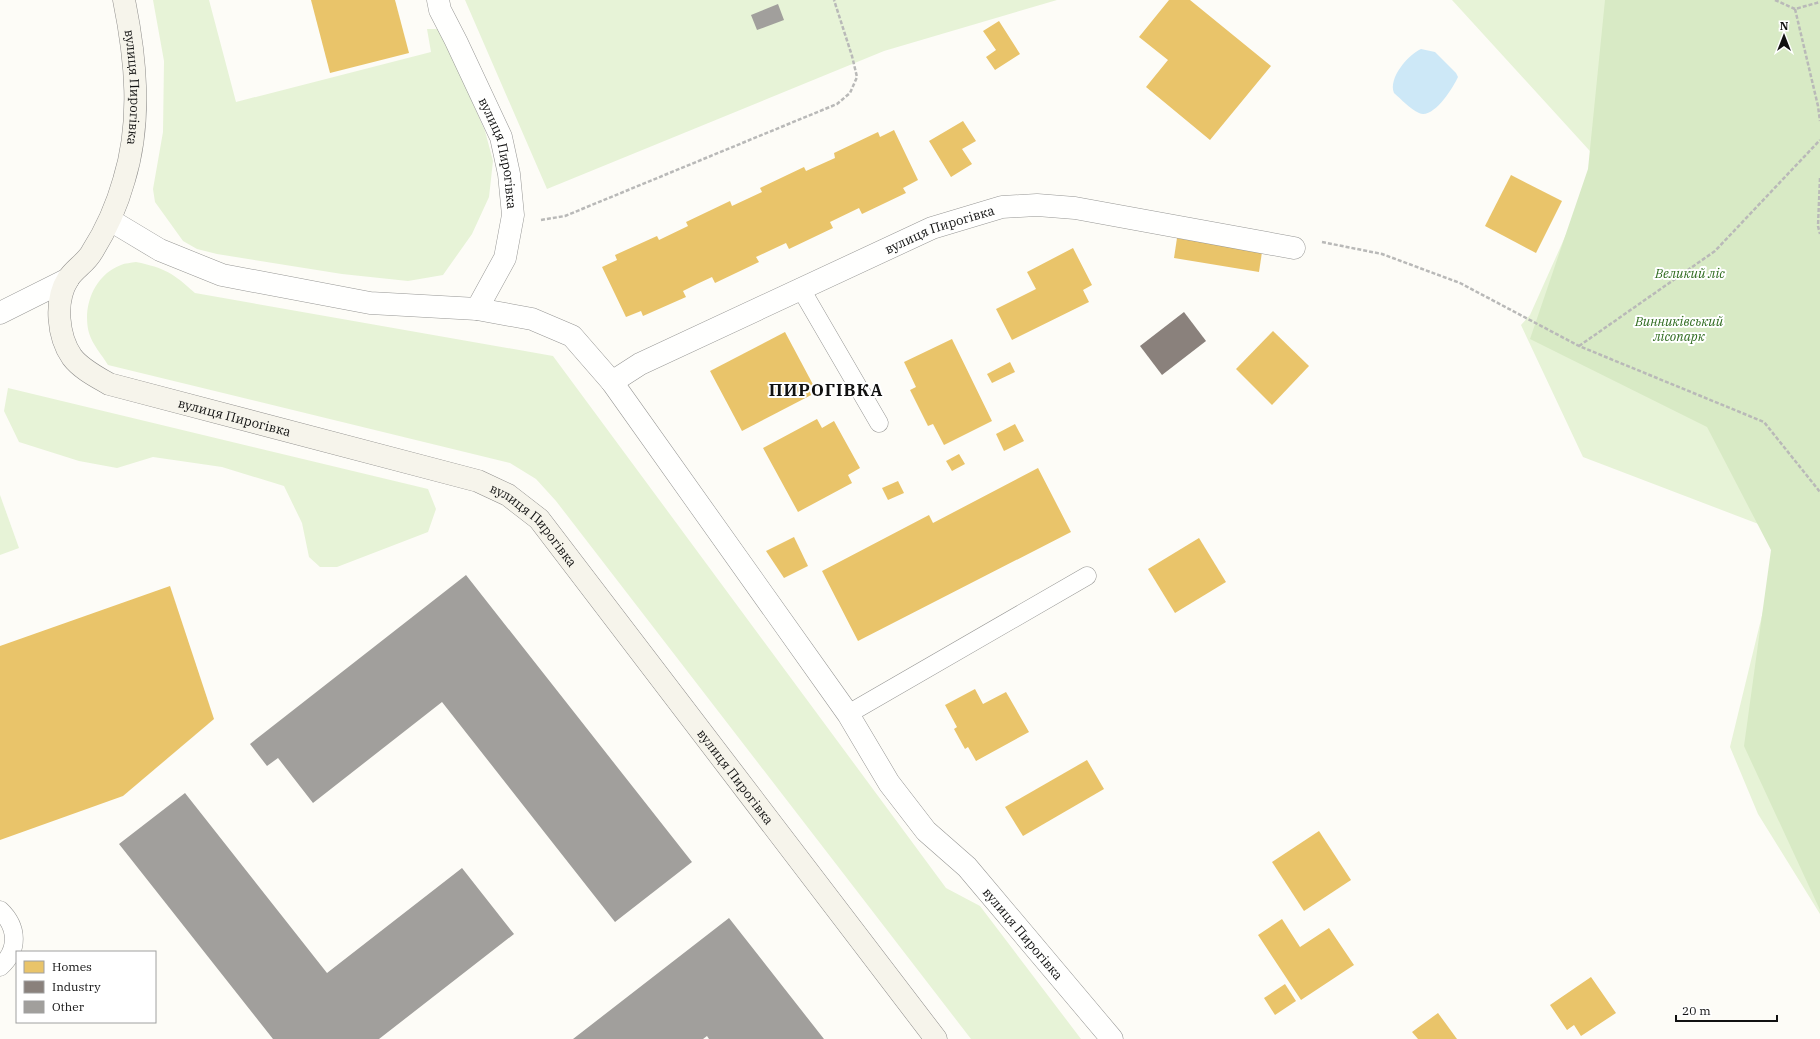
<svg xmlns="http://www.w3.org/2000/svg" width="1820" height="1039" font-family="'IBM Plex Serif',serif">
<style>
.green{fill:#e7f3d7}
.forest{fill:#d8eac5}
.water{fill:#cde8f7}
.homes{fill:#e9c46a}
.industry{fill:#8a817c}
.building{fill:#a19f9c}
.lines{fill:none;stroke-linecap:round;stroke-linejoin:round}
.lane-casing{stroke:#979795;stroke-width:19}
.street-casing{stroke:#979795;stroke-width:23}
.secondary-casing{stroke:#8e8d8b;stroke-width:23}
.path{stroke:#b9b9b8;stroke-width:2.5;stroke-dasharray:4 2;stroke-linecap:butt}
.lane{stroke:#fffffe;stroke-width:18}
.street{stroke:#fffffe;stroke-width:22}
.secondary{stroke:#f6f4eb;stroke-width:22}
.labels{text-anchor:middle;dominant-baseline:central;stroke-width:4;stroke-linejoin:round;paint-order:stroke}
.street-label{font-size:13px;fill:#111;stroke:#fff}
.park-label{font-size:13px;font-style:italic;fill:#2f6b1f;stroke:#fff}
.district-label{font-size:17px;font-weight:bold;letter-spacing:1px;fill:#111;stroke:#fff}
</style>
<rect width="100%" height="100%" fill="#fdfcf7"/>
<!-- green -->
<g class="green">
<path d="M153,0H209L236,102L431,52L427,29H445L459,72L485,131L493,161L489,197L472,234L443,275L408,281L342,274L217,254L197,249L183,241L155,202L153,189L163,132L164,61Z"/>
<path d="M465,0H1057L884,51L547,189Z"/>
<path d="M1452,0H1820V914L1758,814L1730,747L1782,533L1583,457L1521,325L1530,315L1599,161Z"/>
<path d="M136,262C165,268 173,273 195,293L553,356L946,888L980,906L1081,1039H971L556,501L536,479L510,463L108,365C102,355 92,344 89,333C82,307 94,275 121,265C125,263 131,263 136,262Z"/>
<path d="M8,388L428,489L436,509L428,532L337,567H320L309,557L302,523L284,486L222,467L153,457L117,468L79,461L19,442L4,411Z"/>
<path d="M0,495L19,548L0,555Z"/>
</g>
<!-- forest -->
<path class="forest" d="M1605,0H1820V910L1744,746L1771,550L1707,427L1530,339L1588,169Z"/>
<!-- water -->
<path class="water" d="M1421,49L1435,52L1456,73L1458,77C1453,88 1433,120 1419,113C1410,109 1401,99 1394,93C1388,78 1408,55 1421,49Z"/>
<!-- homes -->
<g class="homes">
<path d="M311,0H395L409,53L330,73Z"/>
<path d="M1169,0H1190L1271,66L1210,140L1146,87L1168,60L1139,37Z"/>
<path d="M999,21L1020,54L995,70L986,57L996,50L983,31Z"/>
<path d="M963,121L976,141L962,149L972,164L951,177L929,141Z"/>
<path d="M894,130L918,180L903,188L906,193L862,214L859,208L830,222L833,228L789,249L786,243L756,257L759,262L715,283L712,277L697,284L683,291L686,297L643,316L641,311L626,317L602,267L617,260L615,255L657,236L659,240L688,226L686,222L730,201L732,206L762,192L760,188L804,167L806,171L835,158L834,153L878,132L880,137Z"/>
<path d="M1511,175L1562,201L1536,253L1485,226Z"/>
<path d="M1177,238L1262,252L1259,272L1174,258Z"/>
<path d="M1073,248L1092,285L1083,290L1089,302L1012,340L996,309L1036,289L1027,272Z"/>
<path d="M1273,331L1309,366L1272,405L1236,369Z"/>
<path d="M785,332L817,392L742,431L710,371Z"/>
<path d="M952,339L992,421L944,445L933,424L928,426L910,390L916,387L904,362Z"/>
<path d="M1010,362L1015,372L992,383L987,374Z"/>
<path d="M817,419L822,428L834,421L860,468L848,475L852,483L798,512L763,448Z"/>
<path d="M1015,424L1024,441L1004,451L996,434Z"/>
<path d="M959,454L965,464L952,471L946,461Z"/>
<path d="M1038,468L1071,532L858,641L822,571L929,515L933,523Z"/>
<path d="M898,481L904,493L888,500L882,488Z"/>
<path d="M794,537L808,566L784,578L766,551Z"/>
<path d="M1199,538L1226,582L1175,613L1148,569Z"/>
<path d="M170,586L214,719L123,796L0,840V646Z"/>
<path d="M975,689L983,704L1006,692L1029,732L976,761L968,747L965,749L954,729L957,727L945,705Z"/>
<path d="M1087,760L1104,789L1023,836L1005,807Z"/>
<path d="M1319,831L1351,880L1304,911L1272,862Z"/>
<path d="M1282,919L1300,947L1329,928L1354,965L1301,1000L1258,935Z"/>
<path d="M1591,977L1616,1013L1581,1036L1574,1025L1567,1030L1550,1005Z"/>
<path d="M1285,984L1296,1001L1275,1015L1264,998Z"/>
<path d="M1438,1013L1457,1039H1418L1412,1032Z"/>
</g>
<!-- industry -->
<path class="industry" d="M1184,312L1206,341L1162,375L1140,346Z"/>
<!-- building -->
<g class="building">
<path d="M778,4L784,20L757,30L751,15Z"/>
<path d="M466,575L692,862L615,922L442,702L313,803L278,758L267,766L250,744Z"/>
<path d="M185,793L327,973L462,868L514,934L379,1039H273L119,844Z"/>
<path d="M729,918L824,1039H709L707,1036L703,1039H573Z"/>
</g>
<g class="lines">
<defs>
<g id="lane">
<path d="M801,289L879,423"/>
<path d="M848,714L1087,576"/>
<path d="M0,910C18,927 19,950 0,967"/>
</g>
<g id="street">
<path id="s1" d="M438,0L440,10L456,41L501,137L509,174L513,215L505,258L477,309"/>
<path id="s2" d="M110,220L160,250L222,275L370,303L477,309L532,319L572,336L612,382L848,714L889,783L926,831L967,867L1112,1039"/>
<path d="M0,313L68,279"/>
<path id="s3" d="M612,382L640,364L932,228L1002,207L1037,205L1075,208L1294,248"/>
</g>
<g id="secondary">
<path id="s4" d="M124,0C136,59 142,122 124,180C117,205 106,230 92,252C86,263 74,269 68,279C54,301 58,337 72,357C81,369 97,377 109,384L478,481L508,495L539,519L936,1039"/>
</g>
</defs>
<!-- lane casing -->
<use href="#lane" class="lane-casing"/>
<!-- street casing -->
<use href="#street" class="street-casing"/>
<!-- secondary casing -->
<use href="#secondary" class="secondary-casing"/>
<!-- path -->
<g class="path">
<path d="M1775,0L1795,9L1820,2"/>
<path d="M1795,9L1818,106L1820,121"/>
<path d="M1820,178L1818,226L1820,234"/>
<path d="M541,220L565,216L837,104L850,93L857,77L852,56L834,0"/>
<path d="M1322,242L1382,254L1460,283L1579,346L1764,422L1820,492"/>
<path d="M1579,346L1715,251L1820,140"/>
</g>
<!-- lane -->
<use href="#lane" class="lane"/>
<!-- street -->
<use href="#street" class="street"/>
<!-- secondary -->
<use href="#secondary" class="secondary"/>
</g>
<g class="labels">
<!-- street labels -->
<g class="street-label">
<text stroke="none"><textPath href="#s4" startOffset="88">вулиця Пирогівка</textPath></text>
<text stroke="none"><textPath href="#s1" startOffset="166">вулиця Пирогівка</textPath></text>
<text stroke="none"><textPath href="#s3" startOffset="362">вулиця Пирогівка</textPath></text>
<text stroke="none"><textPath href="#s4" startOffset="555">вулиця Пирогівка</textPath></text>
<text stroke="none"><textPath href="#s4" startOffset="879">вулиця Пирогівка</textPath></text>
<text stroke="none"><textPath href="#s4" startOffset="1203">вулиця Пирогівка</textPath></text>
<text stroke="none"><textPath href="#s2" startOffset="1233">вулиця Пирогівка</textPath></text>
</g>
<!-- park labels -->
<g class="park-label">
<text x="1690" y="273">Великий ліс</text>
<text x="1679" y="321">Винниківський<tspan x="1679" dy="15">лісопарк</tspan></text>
</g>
<!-- district labels -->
<g class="district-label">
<text x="826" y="390">ПИРОГІВКА</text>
</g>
</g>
<!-- legend -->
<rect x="16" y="951" width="140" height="72" fill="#ffffff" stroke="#a0a0a0"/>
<rect x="24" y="961" width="20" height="12" fill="#e9c46a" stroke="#a0a0a0"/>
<text x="52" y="971" font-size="12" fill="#111111">Homes</text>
<rect x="24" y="981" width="20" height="12" fill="#8a817c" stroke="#a0a0a0"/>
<text x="52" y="991" font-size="12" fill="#111111">Industry</text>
<rect x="24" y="1001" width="20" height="12" fill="#a19f9c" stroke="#a0a0a0"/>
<text x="52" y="1011" font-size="12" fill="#111111">Other</text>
<!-- north arrow -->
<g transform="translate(1784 36)" stroke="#ffffff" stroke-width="3" paint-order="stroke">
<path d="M0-3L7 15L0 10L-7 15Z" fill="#111111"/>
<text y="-6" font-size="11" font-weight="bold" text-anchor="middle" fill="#111111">N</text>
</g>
<!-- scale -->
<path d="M1676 1015v6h101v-6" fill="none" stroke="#111111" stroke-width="2"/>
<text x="1682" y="1015" font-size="12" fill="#111111" stroke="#ffffff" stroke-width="3" paint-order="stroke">20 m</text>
</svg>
